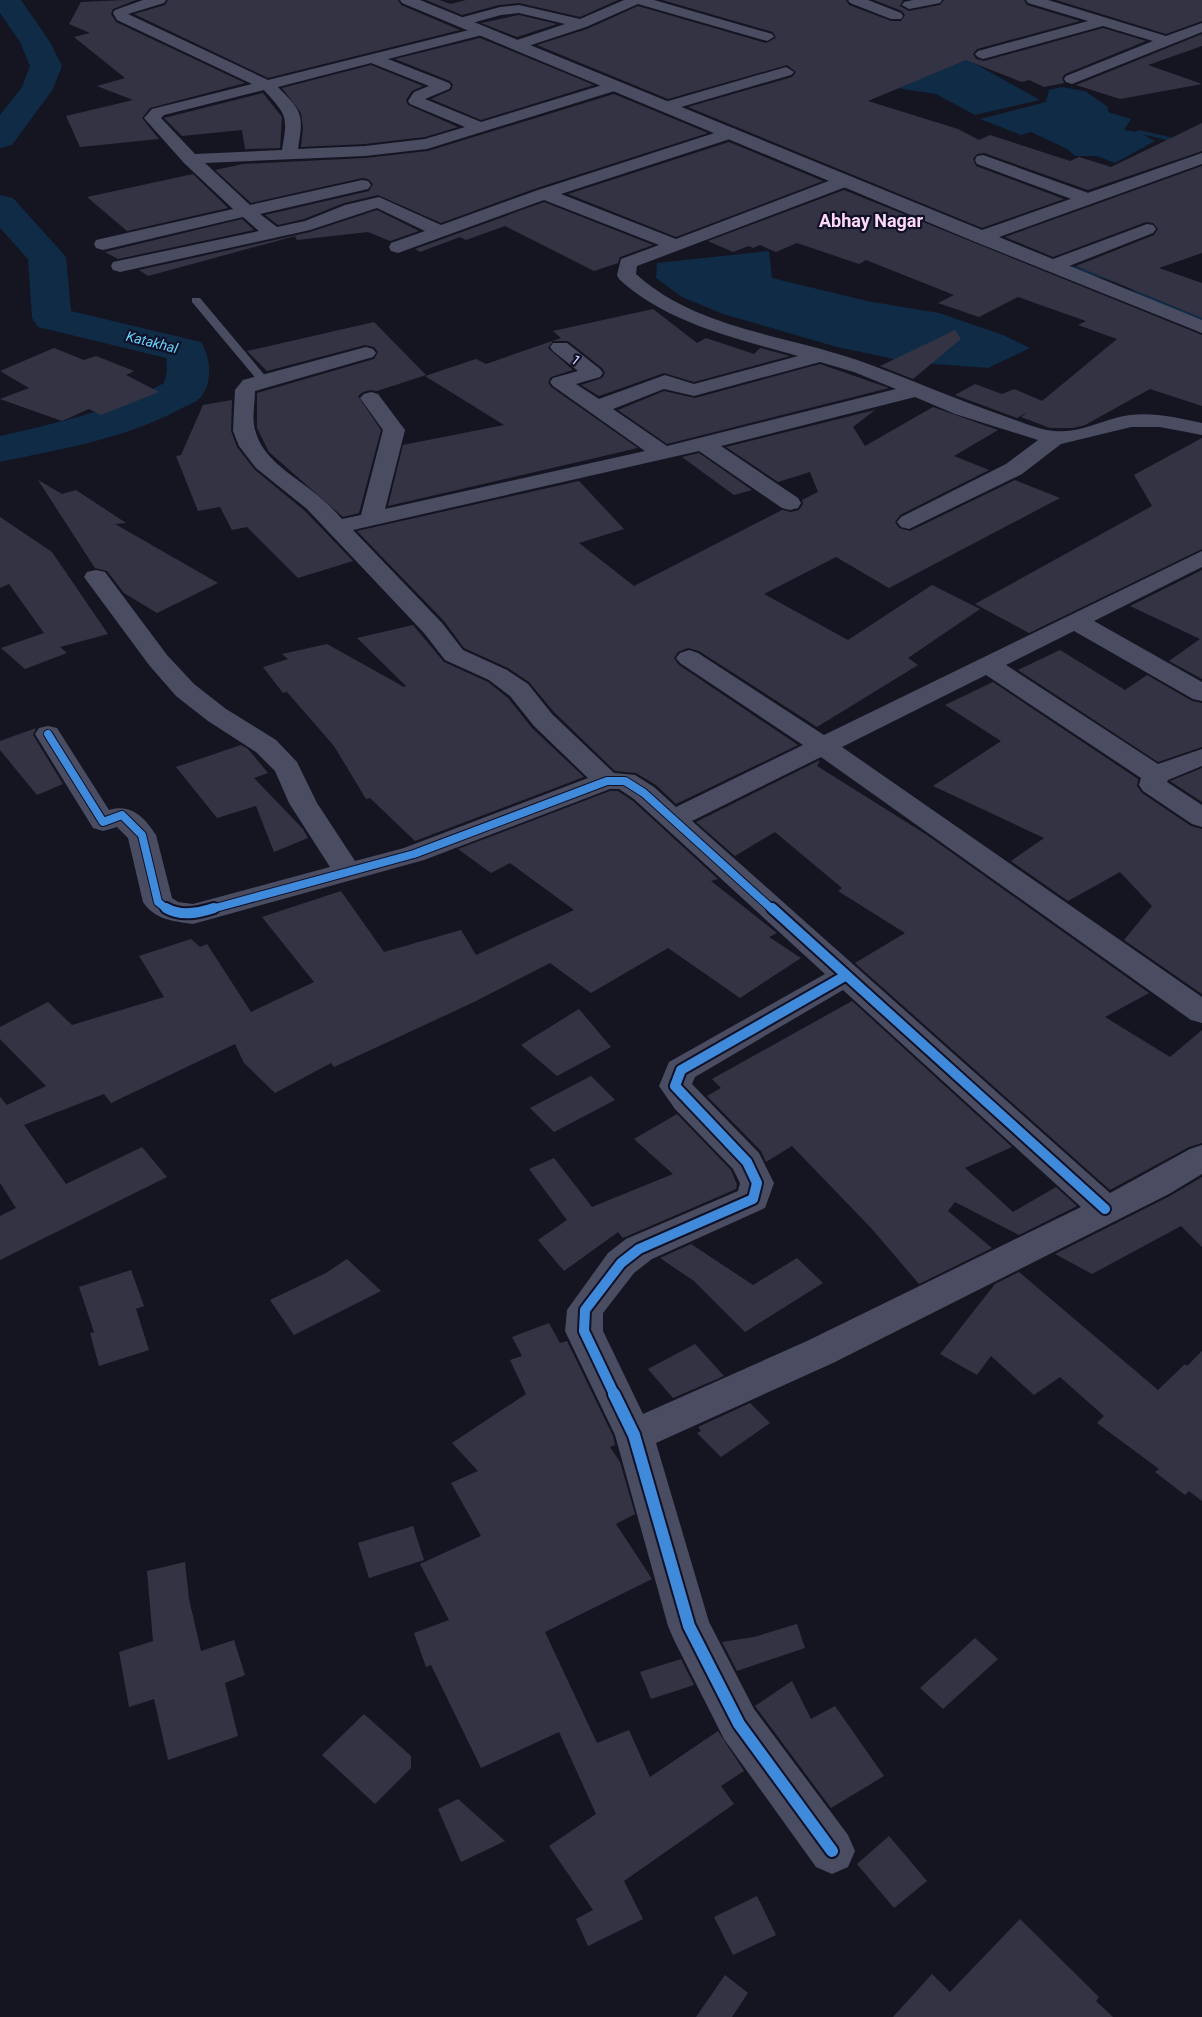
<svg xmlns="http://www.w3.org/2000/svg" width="1202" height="2017" font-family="Roboto,sans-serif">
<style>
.water{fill:#0f2b45}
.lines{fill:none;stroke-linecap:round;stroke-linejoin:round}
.stream{fill:#0f2b45;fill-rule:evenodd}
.river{fill:#0f2b45;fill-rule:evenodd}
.building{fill:#334}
.service{fill:#4a4d62;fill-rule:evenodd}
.minor{fill:#4a4d62;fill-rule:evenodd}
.tertiary{fill:#4a4d62;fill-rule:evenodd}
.cycleway-far2-casing{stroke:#101027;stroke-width:10}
.cycleway-far1-casing{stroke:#101027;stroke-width:14}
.cycleway-casing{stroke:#101027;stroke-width:16}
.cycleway-far2{stroke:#408adc;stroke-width:8}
.cycleway-far1{stroke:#408adc;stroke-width:10}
.cycleway{stroke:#408adc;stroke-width:12}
.labels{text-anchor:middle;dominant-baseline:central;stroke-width:4.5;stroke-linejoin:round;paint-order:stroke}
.far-water-label{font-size:14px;font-style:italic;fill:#67d2fb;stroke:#101027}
.far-street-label{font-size:14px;fill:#d7d9fe;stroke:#101027}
.far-district-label{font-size:18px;font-weight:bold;fill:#fed9f7;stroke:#101027}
</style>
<rect width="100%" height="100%" fill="#151522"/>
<!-- water -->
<g class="water">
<path d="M965,58L1040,100L975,115L936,94L883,86Z"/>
<path d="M1062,87L1085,91L1108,107V112L1131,119L1124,130L1139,132L1155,141L1115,163L1096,156H1075L1067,149L1031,132L1021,135L980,119L1046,102L1049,90Z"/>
<path d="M769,251L772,278L867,301L939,313L1003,335L1030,348L988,368L908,362L837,347L723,314L682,297L656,278L657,263Z"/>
</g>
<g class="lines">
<!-- stream -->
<g class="stream">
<path d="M1139,130L1196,143L1202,142V146L1196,147L1137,133L1136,132Z"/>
<path d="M1074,266L1128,283L1147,295L1202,317V321L1143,297L1124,285L1072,269V267Z"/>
</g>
<!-- river -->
<g class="river">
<path d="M0,0H21L50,42L62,66L53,89L12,145L0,148V115L22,87L30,66L20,42L0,13Z"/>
<path d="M0,195L13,198L66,257L71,311L201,342C211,357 213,384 200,398C195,403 186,406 180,409C125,439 61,449 0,462V436C60,422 109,412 164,383L167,372L166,358L38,327L32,318L28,259L0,228Z"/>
</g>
</g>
<!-- building -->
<g class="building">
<path d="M125,0H136L113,9L111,14L116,22L245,83L150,108L142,118L159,139L80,147L66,116L133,100L97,86L125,78L74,37L90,33L69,24L81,2Z"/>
<path d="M168,0H398L401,5L460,30L268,78L134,14L165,5Z"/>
<path d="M426,0H439L451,4L466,0H618L580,17L519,3L499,5L462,15Z"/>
<path d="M662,0H846L849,5L891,21H901L905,15L902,11L874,0H903L900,6L909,11L940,5L944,0H1024L1027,5L1080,21L977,49L973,54L976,59L984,61L1103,28L1146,41L1065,74L1062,78L1064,83L1044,87L1029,80L1022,82L966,60L868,101L958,129L979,140L990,135L1070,161L1079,157L1111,167L1202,123V151L1088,190L984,153L977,154L973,159L976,166L1064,199L982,228L688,107L792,77L796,72L787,65L668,99L537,45L587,29L638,6L766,43L776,38L773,32Z"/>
<path d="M1056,0H1202V21L1166,34Z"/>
<path d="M519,15L557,24L517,37L481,23Z"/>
<path d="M1202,34V46L1148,65L1202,84L1120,99L1076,85Z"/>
<path d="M480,38L594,85L481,120L431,99L451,90L453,85L450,81L395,59Z"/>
<path d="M371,65L423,86L412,91L406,100L408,105L458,127L425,137L365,144L301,147L303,128L301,113L282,88Z"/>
<path d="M263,93L282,117L280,148L245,149L242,130L182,136L164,118Z"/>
<path d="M614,94L708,133L537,188L441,223L378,195L344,203L304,219L278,225L265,215L369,191L373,184L368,179L362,178L251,203L215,170L243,164L365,158L428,151Z"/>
<path d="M729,142L823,181L676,237L568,194Z"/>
<path d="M1202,166V253L1159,268L1202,283V318L1076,266L1154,235L1158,229L1153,223L1146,222L1053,257L1005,237Z"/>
<path d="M193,174L228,208L127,231L87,197Z"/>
<path d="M844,190L1202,335V406L1150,389L1085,425L1073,428H1050L1021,417L1028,412L1017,418L955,395L975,384L1002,394L1014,389L1042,401L1117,339L1078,325L1086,321L1018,297L979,317L938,303L954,295L866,260L859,264L797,243L776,252L760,245L753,248L749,246L733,252L708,241Z"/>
<path d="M544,202L653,245L620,257L618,263L594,271L505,226L466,240L460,237L420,252L415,249Z"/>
<path d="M377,210L419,231L390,241L368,232L297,240L295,236L148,276L139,270L310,232Z"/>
<path d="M242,219L254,230L118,259L105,252Z"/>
<path d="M653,309L697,343L706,338L754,354L760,348L790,356L694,382L664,373L599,396L581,385L602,378L605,373L602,368L568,341H553L548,348L573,370L551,377L548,382L551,387L638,448L388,506L403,445L504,425L425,376L476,359L486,364L561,338L553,331Z"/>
<path d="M374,322L426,375L377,391L370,390L363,392L358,396L381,430L359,513L343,517L269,452L257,428V393L374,359L378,352L374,347L365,345L267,371L247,351Z"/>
<path d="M955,330L961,339L913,379L880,366Z"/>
<path d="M54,348L84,360L96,356L134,371L126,375L159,392L101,415L89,409L62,421L0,399L29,388L0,371Z"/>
<path d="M820,364L889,388L667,444L618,410L664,391L695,398Z"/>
<path d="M232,400L231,431L237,447L255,470L305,511L353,561L298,578L247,527L232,530L220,507L198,511L176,456L181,455L203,405Z"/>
<path d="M933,407L998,430L954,456L989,470L900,515L895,522L899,528L910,531L1015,480L1060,498L889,588L836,557L764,594L848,640L932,585L980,609L908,658L918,665L817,727L699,651L688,648L678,652L674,658L679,665L798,745L676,804L656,785L636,773L615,771L554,712L529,682L508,668L464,648L444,621L357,531L579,481L624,529L579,543L634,586L782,510L791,512L799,510L803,504L802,500L818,492L810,472L778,482L726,447L875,410L853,427L865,446Z"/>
<path d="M1202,438V549L1029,633L975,604L1152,506L1134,475Z"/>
<path d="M699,453L752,490L734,495L682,457Z"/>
<path d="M38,480L62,494L76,490L126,523L115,524L218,583L157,613L124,593L107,571L95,568Z"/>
<path d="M0,517L52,552L108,634L60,647L67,653L25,669L1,648L44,633L9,584L0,588Z"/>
<path d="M1202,570V679L1169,661L1200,639L1130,606Z"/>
<path d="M413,625L444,662L488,682L508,698L532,728L584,777L415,841L370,798L366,799L334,746L287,692L283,693L263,667L288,659L282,654L327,644L404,687L406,686L357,638Z"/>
<path d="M1060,650L1125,690L1147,675L1192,701L1202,703V747L1158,762L1018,670Z"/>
<path d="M993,682L1138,779L1137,786L1142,793L1191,826L1202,829V994L1124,940L1152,906L1120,872L1068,901L1011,861L1044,838L933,786L1001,741L945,705Z"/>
<path d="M36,728L33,735L63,784L37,795L0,750V741Z"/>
<path d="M241,745L248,749L268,773L254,778L303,829L308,838L274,852L256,806L217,818L176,767Z"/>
<path d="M820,760L817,766L927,835L1149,993L1105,1017L1170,1057L1202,1030V1143L1189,1147L1110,1190L855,963L905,933L838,891L842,888L775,832L735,856L696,822Z"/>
<path d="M1202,768V802L1170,781Z"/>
<path d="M610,791H618L633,801L718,879L711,881L777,933L769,937L801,958L740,998L668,948L591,993L550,963L474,1002L334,1067L331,1063L275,1093L244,1063L235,1044L111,1103L104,1094L24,1125L66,1184L142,1147L167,1177L0,1260V1216L16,1208L0,1183V1097L7,1105L46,1086L0,1039V1027L48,1002L72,1025L164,997L139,956L191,939L200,947L207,944L251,1012L314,982L262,917L341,891L384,952L461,930L476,955L574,910L510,863L491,873L458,849Z"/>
<path d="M852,1001L1012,1147L965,1168L1013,1212L1056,1187L1077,1206L1019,1235L955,1202L948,1211L992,1248L919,1284L872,1229L792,1146L766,1162L761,1151L707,1096L721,1088L712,1079Z"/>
<path d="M579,1009L611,1047L557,1076L521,1045Z"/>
<path d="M591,1076L615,1100L554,1132L530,1108Z"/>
<path d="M677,1114L731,1170L737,1185L736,1189L623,1238L618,1232L564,1271L538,1240L567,1220L529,1169L554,1158L592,1207L673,1174L634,1139Z"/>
<path d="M1202,1177V1247L1181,1226L1092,1274L1055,1254L1170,1196Z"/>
<path d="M691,1244L753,1285L797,1258L823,1283L745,1332L694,1281L660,1258Z"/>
<path d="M347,1259L381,1291L294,1335L270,1300L326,1273Z"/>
<path d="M131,1270L144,1306L136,1309L149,1350L99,1366L90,1333L94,1332L79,1287Z"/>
<path d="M1019,1272L1158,1390L1185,1364L1187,1366L1202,1351V1501L1189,1491L1185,1495L1155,1472L1159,1469L1097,1423L1104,1416L1060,1377L1034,1395L991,1356L977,1375L940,1354L995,1284Z"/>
<path d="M549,1323L560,1343L567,1341L613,1436L615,1445L610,1447L620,1462L635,1514L616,1524L652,1579L545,1632L597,1743L629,1730L650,1777L718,1731L744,1771L721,1786L734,1804L624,1881L643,1919L588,1946L576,1919L593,1910L549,1846L596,1814L559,1732L481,1768L431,1665L426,1667L414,1633L449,1620L420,1564L481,1536L451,1483L478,1471L452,1443L526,1394L510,1360L522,1356L512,1337Z"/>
<path d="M695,1344L724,1376L673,1398L648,1369Z"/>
<path d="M750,1403L770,1423L721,1457L697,1433L701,1431L698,1427Z"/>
<path d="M413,1526L424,1560L369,1578L358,1543Z"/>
<path d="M185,1562L189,1599L201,1651L234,1640L245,1675L225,1683L238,1736L168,1760L154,1699L129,1707L119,1652L153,1641L147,1571Z"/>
<path d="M797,1624L805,1648L737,1671L722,1642L754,1637Z"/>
<path d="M975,1638L998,1659L943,1709L920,1688Z"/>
<path d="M681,1659L694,1685L651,1699L640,1672Z"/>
<path d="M792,1681L811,1719L835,1706L884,1776L831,1808L755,1706Z"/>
<path d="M364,1714L411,1756V1768L375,1804L322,1755Z"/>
<path d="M458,1799L505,1841L461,1862L438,1809Z"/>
<path d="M889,1836L927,1881L894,1908L857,1864Z"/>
<path d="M757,1896L776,1935L733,1955L714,1917Z"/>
<path d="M1020,1919L1099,1997L1096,2001L1113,2017H893L932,1974L950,1992Z"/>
<path d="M725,1975L748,1993L732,2017H696Z"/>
</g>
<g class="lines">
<!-- service -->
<path class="service" d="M192,298H200L267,378V382H259L192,302Z"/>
<!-- minor -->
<g class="minor">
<path d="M143,0H166L164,3L128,14L268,80L481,27L486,28L488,31L486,34L388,59L449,83L451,86L449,89L425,99L481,122L609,83L615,81L623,86L621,89L427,149L365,156L205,163L250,205L362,180L368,181L371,185L368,189L260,214L277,227L305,221L345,205L379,197L441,225L538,190L730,128L736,129L738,133L736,137L561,194L676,239L839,177H851L854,181L851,185L637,266L636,274C700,332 794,335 871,365C917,382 960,401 1007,417C1022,422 1039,430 1055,431C1080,434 1105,418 1130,415C1154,412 1179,418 1202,423V435L1160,427H1131L1061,444L1022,474L909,529L901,527L897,522L901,517L1006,464L1038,440L955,414L915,397L721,446L798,498L801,503L798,508L790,510L782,508L699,451L353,530L442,623L463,650L507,670L528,684L552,714L614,773L635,775L654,787L676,807L803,745L680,663L676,658L680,653L689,650L698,653L824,735L1202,551V567L1094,621L1202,682V701L1193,699L1074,631L1006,665L1158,764L1202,749V766L1168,780L1167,782L1202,805V827L1192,824L1143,791L1139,785L1141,778L986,675L842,747L1202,997V1023L1191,1020L821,757L692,821L1110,1193L1190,1149L1202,1145V1174L1169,1194L833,1363L656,1443L709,1622L754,1709L848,1835L855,1851L848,1867L832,1874L816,1867L724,1739L674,1640L668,1626L615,1435L565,1331L567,1310L608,1253L626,1239L738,1191L740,1183L733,1169L675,1109L659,1086L669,1062L825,974L634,799L619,789H610L424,860L193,924C173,921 155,920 143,902L128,838L117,827L103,831L93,828L35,734L39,728L48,726L57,728L109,810C131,803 145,818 156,835L172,898L178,902L193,904L330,867L289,803L275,771L256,752L208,721L176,696L149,665L84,577L87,572L96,570L105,572L167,655L194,684L226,709L276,740L297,762L317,803L355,861L404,848L588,778L534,726L510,696L489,680L445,660L424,633L307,509L256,468L239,446L233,431L235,390L243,380L366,347L373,349L376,353L373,357L255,391C255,404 251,420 256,433C265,463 300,479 322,499C329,505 336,512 342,519L361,515L383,430L360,398L364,394L371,392L378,394L405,430L385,509L645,451L553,386L550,382L553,378L578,371L553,351L550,347L553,343H567L600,369L603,373L600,377L576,384L599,399L665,375L694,384L798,356C736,338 668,324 619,279L617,275L621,259L659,245L544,200L398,253L391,251L389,247L391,243L425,231L377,208L310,230L120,272L113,270L111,266L113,262L259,231L243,217L103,250L96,248L94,244L96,240L233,209L184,163L144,118L152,109L252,84L117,20L113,13L115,10ZM371,63L429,86L414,92L408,101L410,104L465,127L425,139L365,146L298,149C304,113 302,112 278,87ZM264,90C287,116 288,115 282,150L195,154L161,118L164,115ZM820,362L854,372L896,389L667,446L613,409L664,389L694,396ZM843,990L1081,1207L807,1341L643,1414L603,1331V1313L634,1273L652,1259L765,1208L774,1183L759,1153L692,1084L695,1077Z"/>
<path d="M624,0H654L772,34L774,37L767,41L638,4L586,27L516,50L511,48L508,45L511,42L565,24L519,13L501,15L461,26L454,22L456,19L500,7L519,5L580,19Z"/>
<path d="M848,0H868L901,13L903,16L901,19H891L850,3Z"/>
<path d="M913,0H942L940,3L909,9L902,5L904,2Z"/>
<path d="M1026,0H1048L1166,36L1202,23V32L1072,84L1066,82L1064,79L1066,76L1153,41L1103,26L983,59L978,57L975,54L978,51L1088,21L1028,3Z"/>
<path d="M786,67L794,72L791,75L664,112L656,107L658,104Z"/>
<path d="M983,155L1094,195L1097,199L1094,203H1082L977,164L975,160L977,156Z"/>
<path d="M1147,224L1153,225L1156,229L1153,233L1059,270H1045L1043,266L1045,262Z"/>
</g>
<!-- tertiary -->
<path class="tertiary" d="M400,0H420L982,230L1202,153V164L999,237L1202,320V333L973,241L402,3Z"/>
<defs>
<g id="cycleway-far2">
<path d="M48,734L103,822L122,815L142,835L158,902L168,910"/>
<path d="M208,910L414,854L607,781H625L644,793L773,910"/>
</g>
<g id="cycleway-far1">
<path d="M166,908C181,917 199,913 214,908"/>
<path d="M772,908L1105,1209"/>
<path d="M615,1396L584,1331L585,1310L621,1263L639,1249L753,1199L757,1183L747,1162L675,1086L681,1070L845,976"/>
</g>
<path id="cycleway" d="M614,1394L634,1435L689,1626L739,1724L832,1851"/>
</defs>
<!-- cycleway-far2 casing -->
<use href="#cycleway-far2" class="cycleway-far2-casing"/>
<!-- cycleway-far1 casing -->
<use href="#cycleway-far1" class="cycleway-far1-casing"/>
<!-- cycleway casing -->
<use href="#cycleway" class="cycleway-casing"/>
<!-- cycleway-far2 -->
<use href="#cycleway-far2" class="cycleway-far2"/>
<!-- cycleway-far1 -->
<use href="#cycleway-far1" class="cycleway-far1"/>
<!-- cycleway -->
<use href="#cycleway" class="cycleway"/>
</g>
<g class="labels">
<!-- far-water labels -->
<g class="far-water-label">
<text transform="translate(152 342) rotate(14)">Katakhal</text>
</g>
<!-- far-street labels -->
<g class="far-street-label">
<text transform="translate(576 360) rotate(38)">1</text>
</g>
<!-- far-district labels -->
<g class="far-district-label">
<text x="871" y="220">Abhay Nagar</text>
</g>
</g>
</svg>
